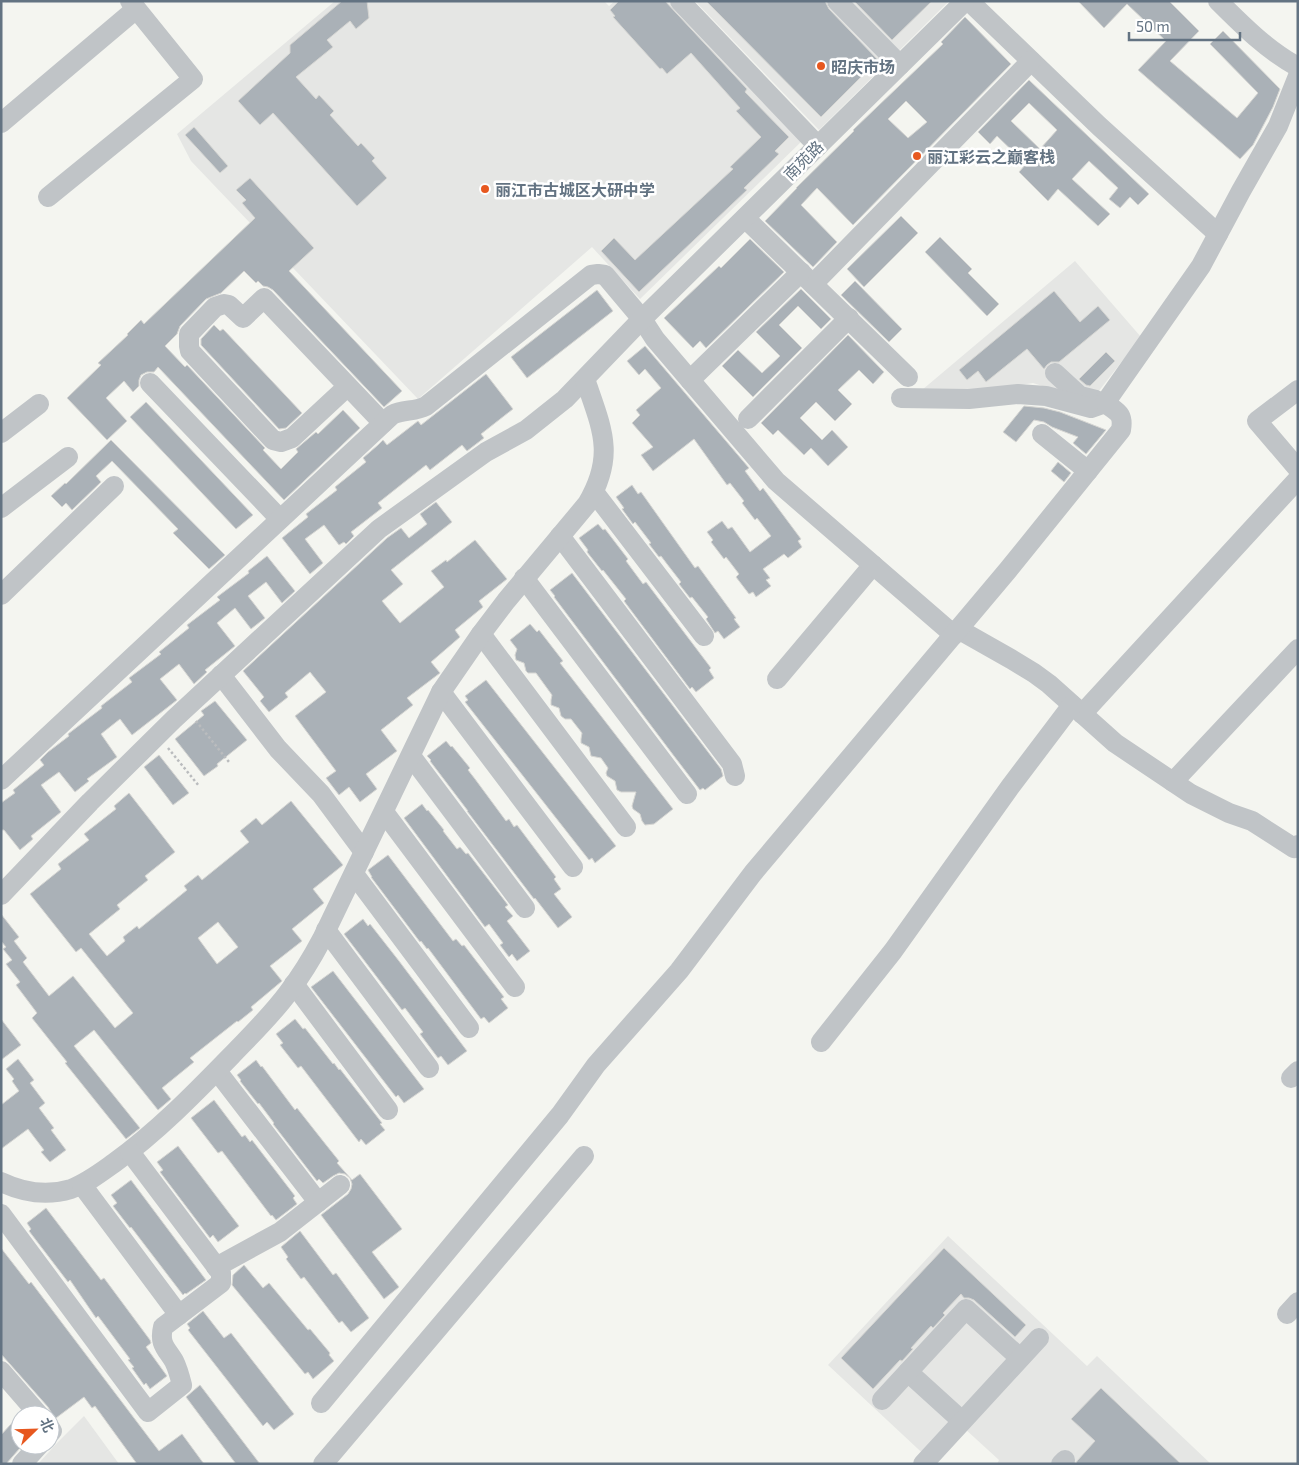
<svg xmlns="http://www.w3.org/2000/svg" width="1299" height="1465" font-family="'Exo 2','Noto Sans SC',sans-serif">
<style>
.built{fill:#e5e6e4}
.building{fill:#aab1b7;stroke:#d6d6d3;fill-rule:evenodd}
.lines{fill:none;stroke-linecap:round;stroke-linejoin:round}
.path{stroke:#babcbe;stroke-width:2.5;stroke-dasharray:2.5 2.5;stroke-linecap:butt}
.minor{stroke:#c0c4c7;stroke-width:20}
.poi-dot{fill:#e7581f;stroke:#fff;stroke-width:2}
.labels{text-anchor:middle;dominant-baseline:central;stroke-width:5;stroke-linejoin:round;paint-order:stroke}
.poi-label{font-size:16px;font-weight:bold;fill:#637382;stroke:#fff;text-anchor:start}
.street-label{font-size:16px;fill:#637382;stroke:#fff}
</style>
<rect width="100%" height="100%" fill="#f4f5f0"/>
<!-- built -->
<g class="built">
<path d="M335,1H604L609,6L615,1H670L804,139L640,299L592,247L418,399L191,161L177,134Z"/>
<path d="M695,1H949L819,130Z"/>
<path d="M1075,261L1141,337L1091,401L1033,383L955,395L922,390Z"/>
<path d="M948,1236L1087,1366L1097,1356L1211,1464H997L999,1460L964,1428L932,1462L828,1365Z"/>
<path d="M84,1416L119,1464H38L58,1442Z"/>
</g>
<!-- building -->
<g class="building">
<path d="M342,1H367L369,18L356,29L350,21L327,40L333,47L296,77L316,99L319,95L334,111L330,115L358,146L361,143L375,158L372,161L387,178L357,206L273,113L260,125L238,101L290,53V45Z"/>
<path d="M619,1H665L747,89L745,92L789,137L775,151L779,154L744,188L747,190L639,292L601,251L614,238L635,260L733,169L730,167L761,137L736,111L740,108L691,53L667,74L662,68L660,69L613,17L615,16L610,10Z"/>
<path d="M706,1H825L829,9L878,60L821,117Z"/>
<path d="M854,1H932L892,40Z"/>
<path d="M1078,1H1169L1199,31L1170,61L1237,118L1258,93L1210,44L1223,31L1280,89L1273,107L1253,145L1240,159L1138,70L1166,41L1127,4L1104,28Z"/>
<path d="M965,17L1011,64L853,225L817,188L801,205L837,242L813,267L765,221L797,188H796L854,131L853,130L877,107L943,44L941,42ZM906,101L927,122L908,138L888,119Z"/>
<path d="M1029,80L1149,194L1138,205L1130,197L1120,208L1109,199L1118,188L1089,161L1072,179L1110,214L1098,226L1058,189L1048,201L1019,172L1026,164L997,136L990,144L978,132ZM1029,103L1057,130L1040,149L1011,121Z"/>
<path d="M194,127L228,166L220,173L185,135Z"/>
<path d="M250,178L314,248L289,271L402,391L384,407L273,290L268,287L263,286L258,281L256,283L244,271L221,293L206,299L180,326L177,334L165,346L185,367L187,365L265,448L263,450L281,469L298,452L296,449L316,432L318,434L343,410L360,428L284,500L158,367L154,372H147L141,375L139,380V386L133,392L124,381L106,398L127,421L107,440L67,398L101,365L98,363L128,335L127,334L141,320L144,324L255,218L242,203L246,200L236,190Z"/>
<path d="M901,216L918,233L864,287L847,269Z"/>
<path d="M940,237L972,269L968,273L999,304L987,316L925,252Z"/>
<path d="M750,239L784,272L706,348L700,341L693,348L664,318L719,266L721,268Z"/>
<path d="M855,281L902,329L889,342L841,295Z"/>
<path d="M801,289L831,319L821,329L798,306L779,325L802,348L753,397L722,366L738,350L762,373L780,356L756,332Z"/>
<path d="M597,290L613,311L527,378L511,357Z"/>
<path d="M1054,291L1080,322L1098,306L1110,320L1059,362H1051L1047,365L1044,369L1027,349L986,382L978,371L967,380L959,370Z"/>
<path d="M214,325L220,331L223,329L302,413L286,428L279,429L201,345V339Z"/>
<path d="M848,335L884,372L873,384L859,370L838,390L852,404L835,421L816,402L800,418L822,440L832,430L848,447L828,466L811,448L804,455L778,430L773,435L761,423Z"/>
<path d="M645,346L749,468L745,471L760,491L763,488L801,539L798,541L802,547L788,558L784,554L763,569L770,578L766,580L771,586L756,597L753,592L749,594L736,577L739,574L726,557L724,559L711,542L713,540L707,532L722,521L728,529L732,527L750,552L771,536L757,518L755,520L742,503L744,501L730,483L727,485L694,439L653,471L641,455L653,447L632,423L640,415L636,410L661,388L645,369L639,375L627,361Z"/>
<path d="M1106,352L1115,361L1090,386L1086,385L1079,379Z"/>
<path d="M486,374L513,409L481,434L484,438L467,451L462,445L430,470L426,465L378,503L382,508L351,532L354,536L346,544L344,542L339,545L324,525L305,539L323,563L310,574L282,538L308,517L306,514L337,490L335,487L366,462L363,458L378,445L383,440L387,445L418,421L421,425Z"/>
<path d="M146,402L253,515L236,529L130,417Z"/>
<path d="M1024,406L1044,408L1060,412L1106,430L1086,454L1073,443L1078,437L1052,427L1044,422L1034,420L1016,442L1003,432Z"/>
<path d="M111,440L225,555L209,569L173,533L178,529L112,461L96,476L101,482L72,510L66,503L62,507L51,496L65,483L66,484Z"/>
<path d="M1058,462L1071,473L1064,482L1051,471Z"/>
<path d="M632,485L638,494L641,492L695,568L698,566L736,618L734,619L740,627L724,639L718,631L715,633L706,619L708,617L692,597L690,598L679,584L681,582L667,564L661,556L659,557L649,544L651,543L635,522L633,524L622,509L624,508L616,497Z"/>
<path d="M436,502L452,522L391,570L403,584L382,601L400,623L444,587L431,571L446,560L447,562L475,540L507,579L479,601L483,607L455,630L460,637L431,662L440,673L407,698L413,705L381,730L397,751L366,774L377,789L360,802L349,787L339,795L326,778L336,771L295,716L326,692L310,672L285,693L288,697L269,712L260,701L264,697L243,671L387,538L401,528L409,538L427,524L420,514Z"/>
<path d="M598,524L603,530L605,529L628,559L626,561L643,584L646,582L711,668L709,670L714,678L696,692L692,687L690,689L624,601L626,599L603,570L602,571L587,552L588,550L579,538Z"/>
<path d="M267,556L295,591L282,603L266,582L248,596L265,618L251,629L235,608L217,623L235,646L205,670L207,672L194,684L179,664L160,679L177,700L132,735L120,719L101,734L117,757L87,779L89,781L75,792L59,772L41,785L61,812L31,836L33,839L20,850L4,830H1V803L15,793L13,790L44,765L40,760L48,752L69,736L68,734L102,708L101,706L132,682L129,678L161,654L159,652L189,628L187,625L220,600L217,597L249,573L248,571Z"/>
<path d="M572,573L721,769L723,776L705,790L703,788L700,790L674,756L554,597L555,596L550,590Z"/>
<path d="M530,624L537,632L539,630L563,661L560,663L673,809L654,824L645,825L642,821L640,814L633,809L632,806L636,792H621L617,790L615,781L607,776L606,773L608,768L601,758L591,756L589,747L581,743V739L582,733L571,719H565L561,716L559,708L551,705V700L552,695L536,673H528L526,671L524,663L516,660L515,655L517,649L510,640Z"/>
<path d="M486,680L616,846L595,863L592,858L589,860L465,702L468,700L465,696Z"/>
<path d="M215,701L247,740L217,764L218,766L204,776L175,739L204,715L201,711Z"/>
<path d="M446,741L451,747L452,746L470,768L468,770L475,779L506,821L509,819L514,827L517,825L556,877L554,879L561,889L554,894L572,917L558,928L535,898L534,899L467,811H468L430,761L431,760L427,756Z"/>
<path d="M159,755L189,793L173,805L144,767Z"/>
<path d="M129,793L175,852L145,876L148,880L117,905L120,909L89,934L107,956L125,941L123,937L137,926L139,929L187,890L184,886L198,875L202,880L249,842L240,831L256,818L262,825L291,801L343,865L313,889L324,903L292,929L302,941L270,966L282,981L251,1007L253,1010L238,1022L237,1021L190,1058L194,1062L162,1088L171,1099L158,1110L94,1030L74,1046L140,1128L126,1139L65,1063L67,1062L32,1018L37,1013L16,985L20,982L6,964L12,960L3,949L6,947L1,941V914L19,937L14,941L27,958L23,962L49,996L73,976L115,1028L133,1013L81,948L76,952L30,894L61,869L58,864L89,840L84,834L116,809L114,806ZM218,922L238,947L217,964L198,938Z"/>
<path d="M422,804L427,811L428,810L444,830L443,831L457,849L460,847L466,854L468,853L508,905L505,907L513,916L507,921L530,951L517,961L512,954L509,957L500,945L503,943L489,924L485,927L404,818Z"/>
<path d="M388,855L453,941L456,939L462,946L464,945L504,997L501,999L508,1008L489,1023L484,1017L481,1019L428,948L427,949L421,941L420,942L371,877H372L368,870Z"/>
<path d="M363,919L368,926L370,924L399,961L467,1051L448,1065L441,1056L438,1058L420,1034L423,1032L405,1008L402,1010L344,934Z"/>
<path d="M333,971L424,1089L404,1103L398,1095L396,1097L311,987Z"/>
<path d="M1,1019L21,1045L1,1060Z"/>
<path d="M295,1019L303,1029L305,1028L333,1064L334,1063L339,1070L340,1069L382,1123L380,1124L385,1130L366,1145L361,1139L359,1142L301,1066L298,1068L280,1045L283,1043L276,1034Z"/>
<path d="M18,1059L34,1080L30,1083L45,1103L39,1108L54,1128L51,1130L66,1150L50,1162L41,1152L44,1150L28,1129L1,1149V1105L19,1091L12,1081L14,1079L6,1069Z"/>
<path d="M256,1060L261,1067L262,1066L295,1110L297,1108L323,1141L339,1161L337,1163L352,1180L360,1174L402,1229L372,1252L399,1287L384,1299L321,1215L348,1194L351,1189L352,1184L350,1178L345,1174L339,1173L333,1176L323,1183L319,1179L317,1181L273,1124L274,1123L259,1103L258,1104L240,1081L241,1080L237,1075Z"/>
<path d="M214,1100L242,1137L245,1135L250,1142L252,1140L295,1196L293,1198L297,1204L276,1220L272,1215L271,1216L222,1151L218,1153L191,1118Z"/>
<path d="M178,1146L239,1226L218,1242L213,1235L210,1238L160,1172L163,1170L157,1162Z"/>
<path d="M131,1180L206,1280L186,1294L185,1293L183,1295L131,1227L130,1228L113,1206L117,1203L111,1195Z"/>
<path d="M46,1208L101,1280L104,1278L150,1340L151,1343L146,1347L167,1376L150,1389L146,1383L144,1385L132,1368L134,1367L128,1360L130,1359L98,1316L96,1318L70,1280L68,1282L29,1231L31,1229L27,1223Z"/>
<path d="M300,1231L333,1275L336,1273L369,1318L351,1332L342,1321L339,1323L304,1277L301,1279L286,1259L288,1257L281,1247Z"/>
<path d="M1,1248L29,1284L31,1282L159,1451L182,1434L204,1464H137L95,1406L92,1408L84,1397L56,1418L50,1416L51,1412L48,1407L1,1354Z"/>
<path d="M944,1248L1026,1325L1015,1337L974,1300L969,1298H964L961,1294L943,1313L945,1315L933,1328L931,1326L911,1348L913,1349L902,1361L900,1360L873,1389L841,1358Z"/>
<path d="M244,1265L263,1288L269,1283L308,1330L310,1329L330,1353L329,1355L334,1361L313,1379L308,1372L305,1374L232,1285L233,1275Z"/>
<path d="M203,1311L224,1338L231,1333L294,1414L274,1430L267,1422L263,1426L188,1330L190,1328L187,1324Z"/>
<path d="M200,1385L260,1464H236L186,1397Z"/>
<path d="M1101,1388L1181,1464H1076L1077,1461L1095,1441L1071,1419Z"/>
<path d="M20,1414V1448L6,1464H1V1435Z"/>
</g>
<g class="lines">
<!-- path -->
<g class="path">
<path d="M196,721L229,762"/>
<path d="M168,748L199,786"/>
</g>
<!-- minor -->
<g class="minor">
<path d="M680,1L818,146"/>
<path d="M837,1L900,65"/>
<path d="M969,1L1099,126L1218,234"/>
<path d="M1218,1C1243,26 1267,50 1298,67"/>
<path d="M1,123L136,9"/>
<path d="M48,197L193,79L130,1"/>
<path d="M745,218L908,377"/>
<path d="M813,284L1031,61"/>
<path d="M1055,373L1080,396L1096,400"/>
<path d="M690,380L801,272"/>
<path d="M150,383L280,519"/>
<path d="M348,386L292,438L281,442L273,440L190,351L189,346V334L215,307L224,304L229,305L243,318L264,298L383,423"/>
<path d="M1298,390L1257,421L1298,469"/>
<path d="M901,398L969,399L1018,394L1046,396L1091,408L1105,403"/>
<path d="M748,419L849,318"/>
<path d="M1,433L39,404"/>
<path d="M1042,434L1088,471"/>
<path d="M594,492L704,636"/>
<path d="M1,508L68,457"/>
<path d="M560,536L732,764L735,776"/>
<path d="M524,578L687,794"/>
<path d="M1,595L114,486"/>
<path d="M958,629L1011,659L1034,673L1049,684L1115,743L1191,794L1229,813L1252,821L1294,848L1298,845"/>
<path d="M481,634L626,827"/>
<path d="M221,675L278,749L321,794L364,852"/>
<path d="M777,679L873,565"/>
<path d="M441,692L573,867"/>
<path d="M1082,714L1298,479"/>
<path d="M411,756L525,908"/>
<path d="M1,780L392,415C403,409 415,412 426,406L591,275L598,274L605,275L642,319L655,339L776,481L954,635"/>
<path d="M1173,782L1298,649"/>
<path d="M384,812L515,987"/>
<path d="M354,874L469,1028"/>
<path d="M1,895L90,802L174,719L379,529L486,452L526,430L565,399L642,319L965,1"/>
<path d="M326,930L429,1068"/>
<path d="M294,984L388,1110"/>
<path d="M821,1042L893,951L1010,787L1072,705"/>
<path d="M217,1071L318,1202"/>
<path d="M1291,1078L1298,1071"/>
<path d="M1,1182C24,1193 48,1196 71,1189C87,1183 100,1173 114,1163C157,1132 194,1094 231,1056C251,1035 271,1016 288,993C301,976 312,958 322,939L441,692L481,634L506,601L587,504C616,455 602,429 585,379"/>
<path d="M82,1185L179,1315"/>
<path d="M1,1214L148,1412L182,1385C180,1377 178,1369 174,1361C166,1348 159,1344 163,1327L221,1283V1273L130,1152"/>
<path d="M216,1267L280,1232L340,1185"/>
<path d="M1287,1314L1298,1302"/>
<path d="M1,1371L39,1415"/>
<path d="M908,1372L962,1421"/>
<path d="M882,1400L966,1309L1020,1358"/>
<path d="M321,1403L560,1115L596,1065L679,971L753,873L1008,570L1121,430C1124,413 1117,412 1105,403L1201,266L1241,191L1278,126L1298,76"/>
<path d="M50,1428L52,1431L50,1433"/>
<path d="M22,1464L39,1445"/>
<path d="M323,1464L584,1156"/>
<path d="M923,1464L1039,1338"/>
<path d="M1061,1464L1065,1460"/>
</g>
</g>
<!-- markers -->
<g class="poi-dot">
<circle cx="821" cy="66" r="5"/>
<circle cx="917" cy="156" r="5"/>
<circle cx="485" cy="189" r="5"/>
</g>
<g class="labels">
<!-- poi labels -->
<g class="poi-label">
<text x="831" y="66">昭庆市场</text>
<text x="927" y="156">丽江彩云之巅客栈</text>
<text x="495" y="189">丽江市古城区大研中学</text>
</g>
<!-- street labels -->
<g class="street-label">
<text transform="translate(803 160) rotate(-45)">南苑路</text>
</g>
</g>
<!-- border -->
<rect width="1299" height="1465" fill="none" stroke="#637382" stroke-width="5"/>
<!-- north arrow -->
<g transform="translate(35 1430) rotate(67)"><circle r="24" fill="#ffffff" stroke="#c1c7cd"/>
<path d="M0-4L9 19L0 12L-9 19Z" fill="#e7581f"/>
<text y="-8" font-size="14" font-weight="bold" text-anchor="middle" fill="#637382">北</text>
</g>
<!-- scale -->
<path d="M1129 32v8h111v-8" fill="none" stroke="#637382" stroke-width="2.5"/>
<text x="1136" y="32" font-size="15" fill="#637382" stroke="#ffffff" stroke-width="4" paint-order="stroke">50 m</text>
</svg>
